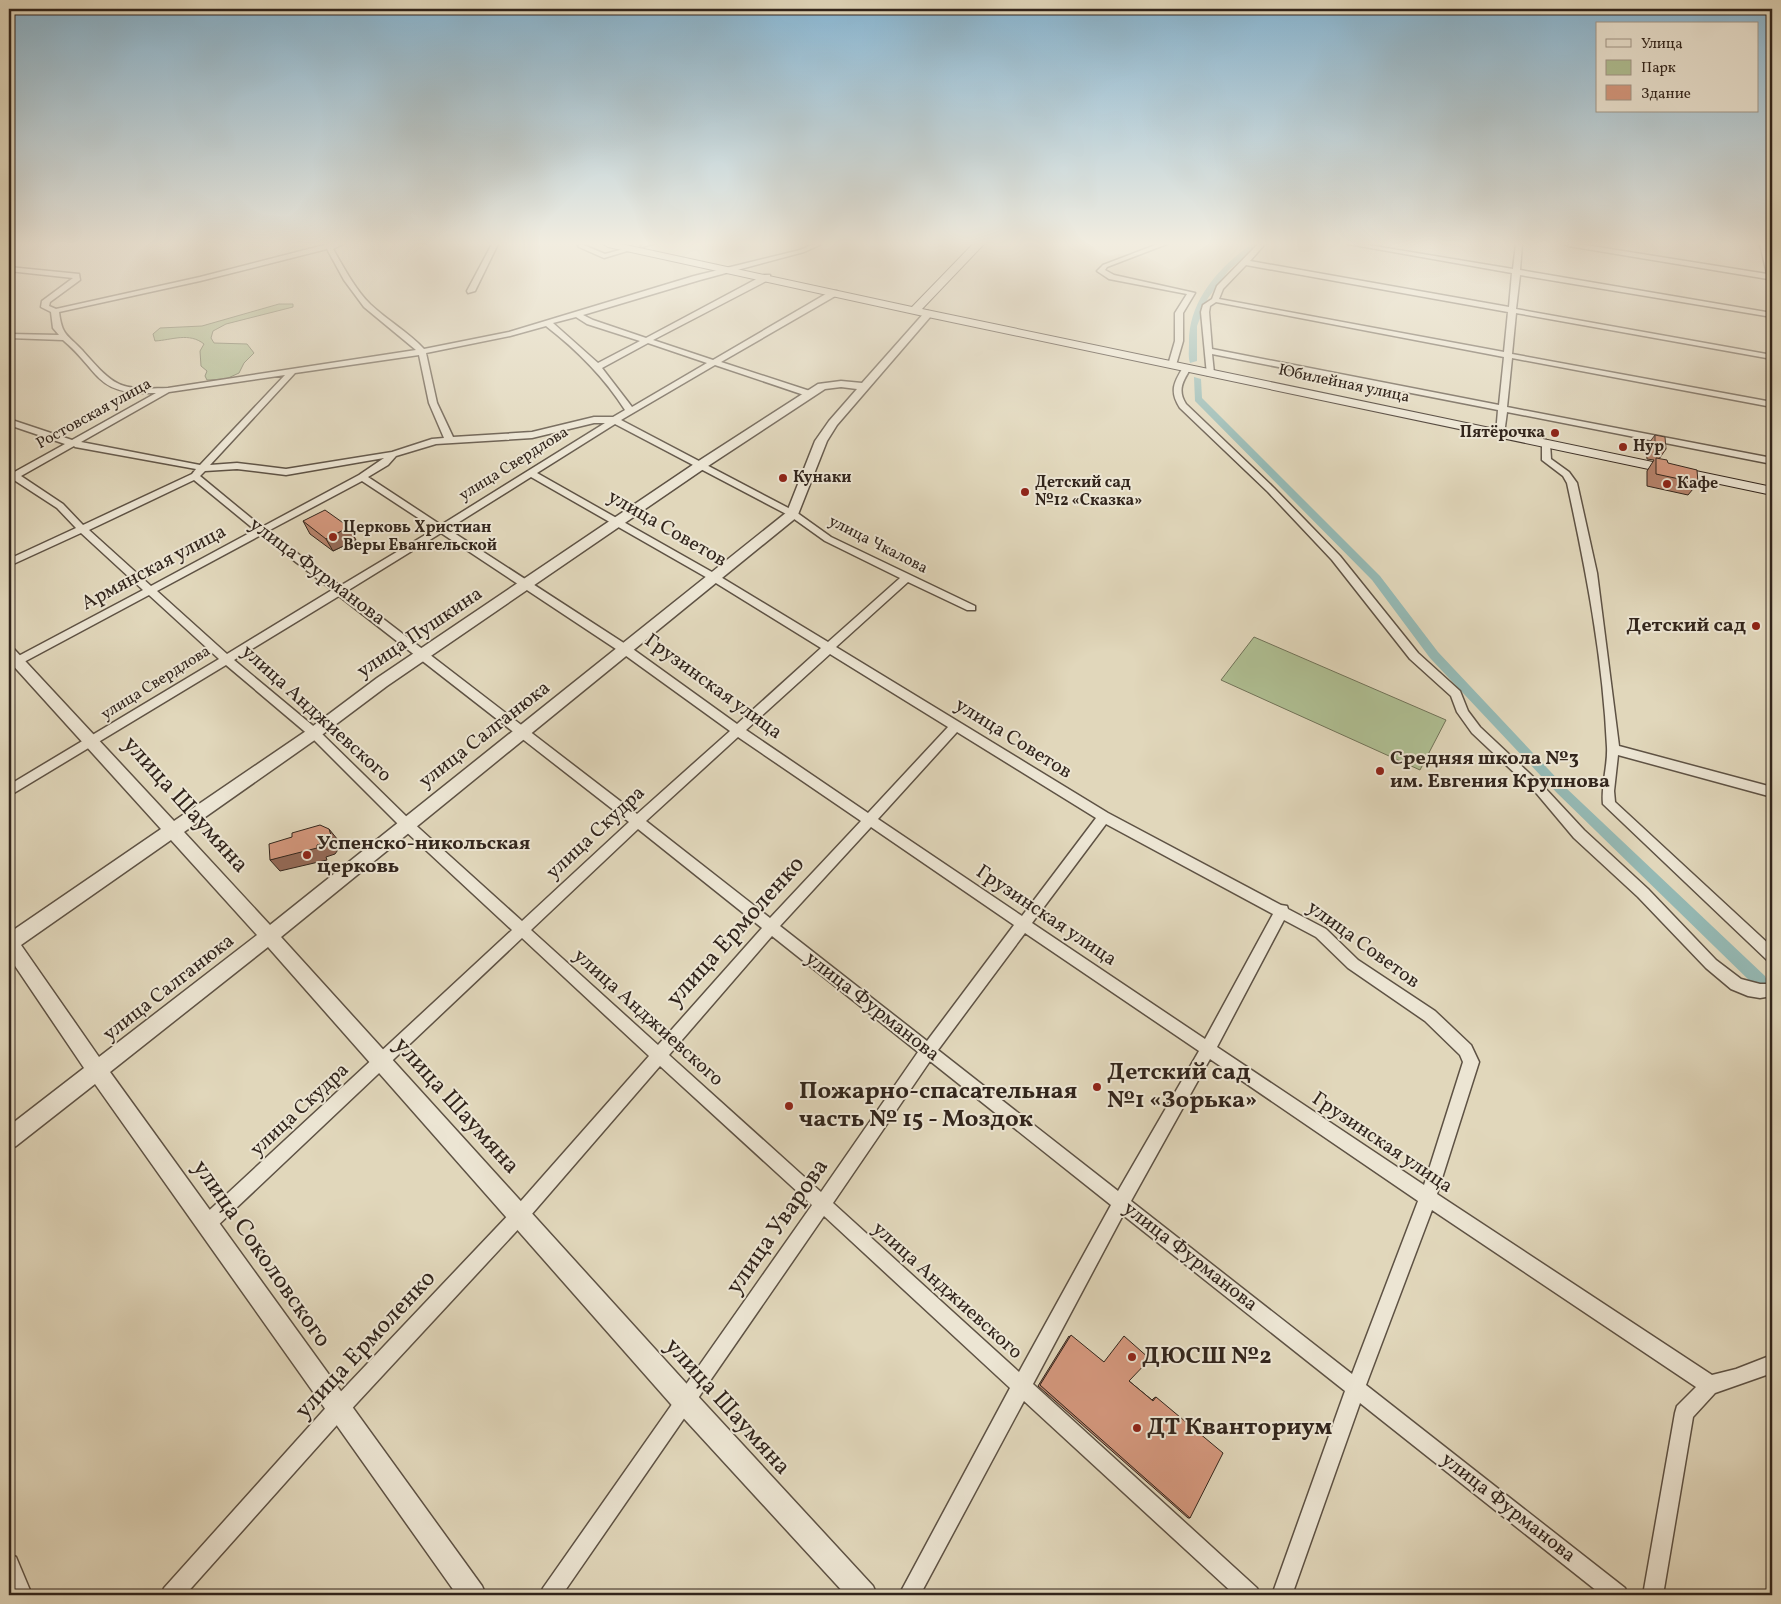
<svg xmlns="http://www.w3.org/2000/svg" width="1781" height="1604" font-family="Vollkorn,serif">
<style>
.green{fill:#afbf93;stroke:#707258}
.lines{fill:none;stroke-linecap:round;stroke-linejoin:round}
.canal{fill:#95b9b4;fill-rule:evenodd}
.minor-casing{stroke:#5e5244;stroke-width:3}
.tertiary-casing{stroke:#5e5244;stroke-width:3}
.secondary-casing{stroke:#32251c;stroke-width:2}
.minor{fill:#ece5d3;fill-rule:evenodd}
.tertiary{fill:#ece5d3;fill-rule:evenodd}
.secondary{fill:#ece5d3;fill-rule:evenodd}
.wall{fill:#b7836c;stroke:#32251c}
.shaded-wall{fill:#956a58;stroke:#32251c}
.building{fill:#d5987e;stroke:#32251c}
.poi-dot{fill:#8f2418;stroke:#ece5d3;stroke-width:2}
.labels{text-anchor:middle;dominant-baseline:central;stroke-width:4;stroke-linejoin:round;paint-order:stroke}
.far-street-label{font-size:16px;fill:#32251c;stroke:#ece5d3}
.far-poi-label{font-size:16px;font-weight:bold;fill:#32251c;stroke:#ece5d3;text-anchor:start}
.street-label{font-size:20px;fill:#32251c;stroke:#ece5d3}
.poi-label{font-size:20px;font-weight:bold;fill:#32251c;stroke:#ece5d3;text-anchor:start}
.near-street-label{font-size:24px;fill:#32251c;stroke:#ece5d3}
.near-poi-label{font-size:24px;font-weight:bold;fill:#32251c;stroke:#ece5d3;text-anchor:start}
</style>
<rect width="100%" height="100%" fill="#e1d7bb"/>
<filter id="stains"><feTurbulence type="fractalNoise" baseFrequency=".004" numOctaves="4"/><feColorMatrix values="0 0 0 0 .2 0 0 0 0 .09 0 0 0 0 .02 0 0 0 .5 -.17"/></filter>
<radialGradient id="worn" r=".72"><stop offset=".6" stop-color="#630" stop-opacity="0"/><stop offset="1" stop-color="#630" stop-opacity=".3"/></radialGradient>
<!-- green -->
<g class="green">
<path d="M279,304H293V307L226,324L213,331L211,338L214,343L247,344L254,353L244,363L239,373L226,379L207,380L205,376L207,371L201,366L200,351L204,344C189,332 172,340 155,341L153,334L160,328L202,326Z"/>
<path d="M1254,637L1446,720L1420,770L1221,680Z"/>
</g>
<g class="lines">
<!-- canal -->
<g class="canal">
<path d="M1252,244H1259L1229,270L1208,298L1197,326V361L1190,363C1188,357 1189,350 1189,344C1188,301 1219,267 1252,244Z"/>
<path d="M1194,377L1201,379L1202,398L1380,576L1438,652L1565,787L1765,976L1767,981L1765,986L1760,987L1755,986L1557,793L1430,658L1372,580L1195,401Z"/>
</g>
<defs>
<g id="minor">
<path d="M328,244H343L333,249C344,268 355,289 370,304C387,320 408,332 424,349L509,332L694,276L800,250L814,244H822L804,252L700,280L583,315L593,320L646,338L764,275H770V279L653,340L713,360L831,291H837V295L721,362L813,392V396H807L715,365L621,420L796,512L831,537L975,606V610H967L908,582L836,647L1108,813L1281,905L1287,906L1288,909L1326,929L1358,960L1435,1011L1471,1045L1479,1062L1437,1194L1712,1375L1736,1369L1772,1355V1373L1715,1393L1693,1417L1663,1595H1643L1675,1413L1677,1406L1696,1387L1432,1210L1366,1385L1625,1588L1628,1595H1602L1360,1403L1292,1595H1272L1345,1391L1123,1215L1033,1384L1257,1588L1260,1595H1235L1024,1401L920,1595H899L1010,1388L824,1216L562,1595H540L543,1588L812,1205L660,1066L525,1222L345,1416L185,1595H161L164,1588L331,1402L513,1210L649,1056L522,938L214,1229L208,1231L202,1229L200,1223L202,1217L512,930L402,828L310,736L226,665L9,796V785L219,659L149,595L9,670V661L143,590L81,533L9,566V559L76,528L57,508L14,480L9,482V475L65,444L9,425V419L72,440L156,393C94,395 102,373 63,340L9,338V334L59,335L53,328L51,312L41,307L42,301L73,278L9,271V267L79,274L80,280L50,302L49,306L56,309L200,277ZM327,249L344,280L364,307L416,350L168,388C117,390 115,387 82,350C67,334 62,336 59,312L200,281ZM576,317L587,324L640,341L598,363L553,323ZM546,326C577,350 604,377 625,410L613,417H594L532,432L453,437L437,403L426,353L510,336ZM648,343L707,363L632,407L602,368ZM419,355L429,403L444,438L432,439L392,452L286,469L237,463L210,465L295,373ZM285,375L200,465L81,442L169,392ZM594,423H605L441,525L368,477L388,465L396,456L436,444L532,438ZM615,424L790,516L825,541L900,578L828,642L719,576L537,473ZM74,446L75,447L196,469L192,474L83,525L63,504L21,476ZM384,458L359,475L262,527L200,476L205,471L237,469L286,475ZM531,477L711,580L821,648L737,724L630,647L448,529ZM194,480L255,530L151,586L89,530ZM362,481L435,529L340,586L268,531ZM441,533L622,653L730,731L637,814L347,591ZM261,535L332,590L227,654L157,591ZM339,596L629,822L522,921L410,820L318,730L234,660ZM830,654L948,727L868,813L746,730ZM957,732L1096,818L1022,916L878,819ZM738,737L861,821L770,918L646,821ZM1106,824L1273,914L1205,1039L1032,923ZM871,827L1014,925L927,1041L780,926ZM638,829L762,928L658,1045L531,930ZM1284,920L1316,937L1348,968L1425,1021L1460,1055L1463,1062L1424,1185L1217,1047ZM1025,933L1199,1051L1118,1191L938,1050ZM772,936L918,1052L821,1192L669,1055ZM1210,1059L1418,1201L1352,1374L1131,1201ZM930,1061L1111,1205L1019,1372L833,1203Z"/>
<path d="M492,244H498L475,291L468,293L467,291Z"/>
<path d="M581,244L605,254L631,247L634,249L604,258L579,247L578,246Z"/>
<path d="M644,244H653L642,247L641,246Z"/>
<path d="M1158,244H1167L1107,267L1105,270L1114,275L1195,293L1183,313V341L1176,365L1172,367L1168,365L1175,341V313L1187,294L1109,279L1097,271L1103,265Z"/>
<path d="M1258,244H1265L1250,261L1509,307L1512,273L1348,244H1362L1513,269L1516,244H1522L1520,270L1772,313V317L1520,275L1516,309L1772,355V359L1516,313L1512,354L1772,402V407L1512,358L1507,407L1772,458V464L1507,412L1504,434L1500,437L1496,434L1498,410L1212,354L1214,373L1207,375L1201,312L1203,305L1212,299L1217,286ZM1246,265L1508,312L1504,352L1219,299L1223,289ZM1216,302L1504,357L1499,405L1212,349L1209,312L1210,306Z"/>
<path d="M1565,244H1579L1767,274L1760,244H1766L1772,268V284H1769L1768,279L1568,246Z"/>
<path d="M1184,366L1191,368C1183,381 1177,390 1186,404L1274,488L1340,556L1418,653L1460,691L1468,711L1480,727L1545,788L1584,830L1648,889L1716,960L1741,979L1760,984H1772V996L1760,998L1748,996L1731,989L1706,968L1638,897L1574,838L1537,794L1472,733L1457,712L1451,696L1410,659L1332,560L1268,492L1180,408C1169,391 1174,382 1184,366Z"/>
<path d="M1546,440L1550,443L1551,459L1569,472L1577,483L1597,573L1619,746L1772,787V797L1618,755L1614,791L1615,802L1772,947V962L1767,960L1603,804C1601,785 1608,766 1607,747C1603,658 1586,570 1567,483L1563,476L1542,460V443Z"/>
<path d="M9,1554L16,1557L32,1595H12L9,1588Z"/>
</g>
<path id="tertiary" d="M928,311L933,314L931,316L837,425L827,441L797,517L281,937L695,1393L873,1586L877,1595H846L677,1411L268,947L110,1072L482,1586L486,1595H457L95,1084L16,1146L9,1149V1126L84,1068L9,957V933L161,829L9,661V647L14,649L174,821L309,729L377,678L697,462L818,384L841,381L862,383L925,312ZM841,387L857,389L829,421L815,441L787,512L270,925L184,832L319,737L387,686L705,468L825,389ZM171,840L257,935L99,1057L21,945Z"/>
<path id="secondary" d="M603,244H621L912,307L973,244H984L922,309L1772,487V495L928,317L608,247Z"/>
</defs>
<!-- minor casing -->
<use href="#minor" class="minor-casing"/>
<!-- tertiary casing -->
<use href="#tertiary" class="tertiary-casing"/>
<!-- secondary casing -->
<use href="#secondary" class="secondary-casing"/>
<!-- minor -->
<use href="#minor" class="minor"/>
<!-- tertiary -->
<use href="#tertiary" class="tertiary"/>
<!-- secondary -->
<use href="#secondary" class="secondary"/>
</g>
<!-- wall -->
<g class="wall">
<path d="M1655,435L1666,449L1659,459L1698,483L1688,495L1647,486V471L1654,460L1647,459L1646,447Z"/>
<path d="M303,521L356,540L333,551L310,534Z"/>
<path d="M1069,1336L1129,1381L1152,1400L1154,1398L1156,1397L1190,1518H1188L1038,1386Z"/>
</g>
<!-- shaded-wall -->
<g class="shaded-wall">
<path d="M349,527L356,540L333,551L326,539Z"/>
<path d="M329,829L338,840L340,847L335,854L326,857L327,860L280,871L270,860L317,845Z"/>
</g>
<!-- building -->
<g class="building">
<path d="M1655,435L1665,437L1666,449L1655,446Z"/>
<path d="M1656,458L1667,460L1668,463L1697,470L1698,483L1656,474Z"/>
<path d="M325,510L349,527L326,539L303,521Z"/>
<path d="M320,825L329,829L331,835L326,842L317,845V848L270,860L269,844L292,837V833Z"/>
<path d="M1071,1335L1104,1362L1124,1336L1150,1359L1129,1381L1153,1401L1156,1397L1223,1453L1190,1518L1040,1385Z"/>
</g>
<!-- sky -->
<linearGradient id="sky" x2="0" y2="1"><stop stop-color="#87b6d3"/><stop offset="0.52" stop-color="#f2ede0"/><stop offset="1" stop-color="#f2ede0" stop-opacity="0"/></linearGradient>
<rect width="1781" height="468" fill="url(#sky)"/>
<!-- markers -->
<g class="poi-dot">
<circle cx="1555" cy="433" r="5"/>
<circle cx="1623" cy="447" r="5"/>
<circle cx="783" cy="478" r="5"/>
<circle cx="1667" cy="484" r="5"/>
<circle cx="1025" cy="492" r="5"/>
<circle cx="333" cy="537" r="5"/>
<circle cx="1756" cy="626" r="5"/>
<circle cx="1380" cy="771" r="5"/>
<circle cx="307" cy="855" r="5"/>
<circle cx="1097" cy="1087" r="5"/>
<circle cx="789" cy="1106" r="5"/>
<circle cx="1132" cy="1357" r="5"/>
<circle cx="1137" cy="1428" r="5"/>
</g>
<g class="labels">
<!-- far-street labels -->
<g class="far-street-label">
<text transform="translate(1344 384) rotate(12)">Юбилейная улица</text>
<text transform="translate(94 414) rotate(-29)">Ростовская улица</text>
<text transform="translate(514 464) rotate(-32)">улица Свердлова</text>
<text transform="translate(878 545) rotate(27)">улица Чкалова</text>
<text transform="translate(156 683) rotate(-32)">улица Свердлова</text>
</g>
<!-- far-poi labels -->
<g class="far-poi-label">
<text x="1545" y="433" text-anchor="end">Пятёрочка</text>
<text x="1633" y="447">Нур</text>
<text x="793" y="478">Кунаки</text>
<text x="1035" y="483">Детский сад<tspan x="1035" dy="18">№12 «Сказка»</tspan></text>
<text x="1677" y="484">Кафе</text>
<text x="343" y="528">Церковь Христиан<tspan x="343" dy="18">Веры Евангельской</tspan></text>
</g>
<!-- street labels -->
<g class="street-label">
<text transform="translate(667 529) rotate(30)">улица Советов</text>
<text transform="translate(154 568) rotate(-28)">Армянская улица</text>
<text transform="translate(317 572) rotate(37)">улица Фурманова</text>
<text transform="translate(420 633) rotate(-34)">улица Пушкина</text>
<text transform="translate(713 687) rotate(36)">Грузинская улица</text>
<text transform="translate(316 714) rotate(42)">улица Анджиевского</text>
<text transform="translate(485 735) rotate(-38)">улица Салганюка</text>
<text transform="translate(1013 739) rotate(32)">улица Советов</text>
<text transform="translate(596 833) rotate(-43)">улица Скудра</text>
<text transform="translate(1046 916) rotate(34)">Грузинская улица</text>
<text transform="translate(1363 945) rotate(36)">улица Советов</text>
<text transform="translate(169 988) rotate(-38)">улица Салганюка</text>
<text transform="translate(872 1007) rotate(38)">улица Фурманова</text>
<text transform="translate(648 1018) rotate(42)">улица Анджиевского</text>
<text transform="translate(300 1110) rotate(-43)">улица Скудра</text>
<text transform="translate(1382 1143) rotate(34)">Грузинская улица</text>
<text transform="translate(1190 1257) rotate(38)">улица Фурманова</text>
<text transform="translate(947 1291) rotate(42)">улица Анджиевского</text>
<text transform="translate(1508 1508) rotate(38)">улица Фурманова</text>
</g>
<!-- poi labels -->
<g class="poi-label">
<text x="1746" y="626" text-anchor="end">Детский сад</text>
<text x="1390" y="759">Средняя школа №3<tspan x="1390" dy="23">им. Евгения Крупнова</tspan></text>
<text x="317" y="844">Успенско-никольская<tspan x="317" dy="23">церковь</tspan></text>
</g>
<!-- near-street labels -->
<g class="near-street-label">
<text transform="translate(185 805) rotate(48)">улица Шаумяна</text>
<text transform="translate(736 932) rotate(-48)">улица Ермоленко</text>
<text transform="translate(456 1106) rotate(48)">улица Шаумяна</text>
<text transform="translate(778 1227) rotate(-55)">улица Уварова</text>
<text transform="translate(261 1254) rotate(55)">улица Соколовского</text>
<text transform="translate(366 1345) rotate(-47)">улица Ермоленко</text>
<text transform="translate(727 1407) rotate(48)">улица Шаумяна</text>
</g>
<!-- near-poi labels -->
<g class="near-poi-label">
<text x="1107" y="1073">Детский сад<tspan x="1107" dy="28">№1 «Зорька»</tspan></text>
<text x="799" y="1092">Пожарно-спасательная<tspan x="799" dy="28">часть № 15 - Моздок</tspan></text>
<text x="1142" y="1357">ДЮСШ №2</text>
<text x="1147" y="1428">ДТ Кванториум</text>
</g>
</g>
<!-- margin -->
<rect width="1781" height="1604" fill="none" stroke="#e1d7bb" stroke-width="30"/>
<rect x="10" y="10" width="1761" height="1584" fill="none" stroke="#32251c" stroke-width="2.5"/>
<rect x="15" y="15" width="1751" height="1574" fill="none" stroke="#32251c"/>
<!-- legend -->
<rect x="1596" y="22" width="162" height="90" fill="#ece5d3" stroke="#a2988a"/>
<rect x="1606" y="39" width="25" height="8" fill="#ece5d3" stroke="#a2988a"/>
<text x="1641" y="48" font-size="15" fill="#32251c">Улица</text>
<rect x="1606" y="60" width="25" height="15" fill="#afbf93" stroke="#a2988a"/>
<text x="1641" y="72" font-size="15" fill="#32251c">Парк</text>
<rect x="1606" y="85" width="25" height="15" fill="#d5987e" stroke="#a2988a"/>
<text x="1641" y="98" font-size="15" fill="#32251c">Здание</text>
<rect width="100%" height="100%" filter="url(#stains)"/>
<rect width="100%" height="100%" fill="url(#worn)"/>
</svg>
